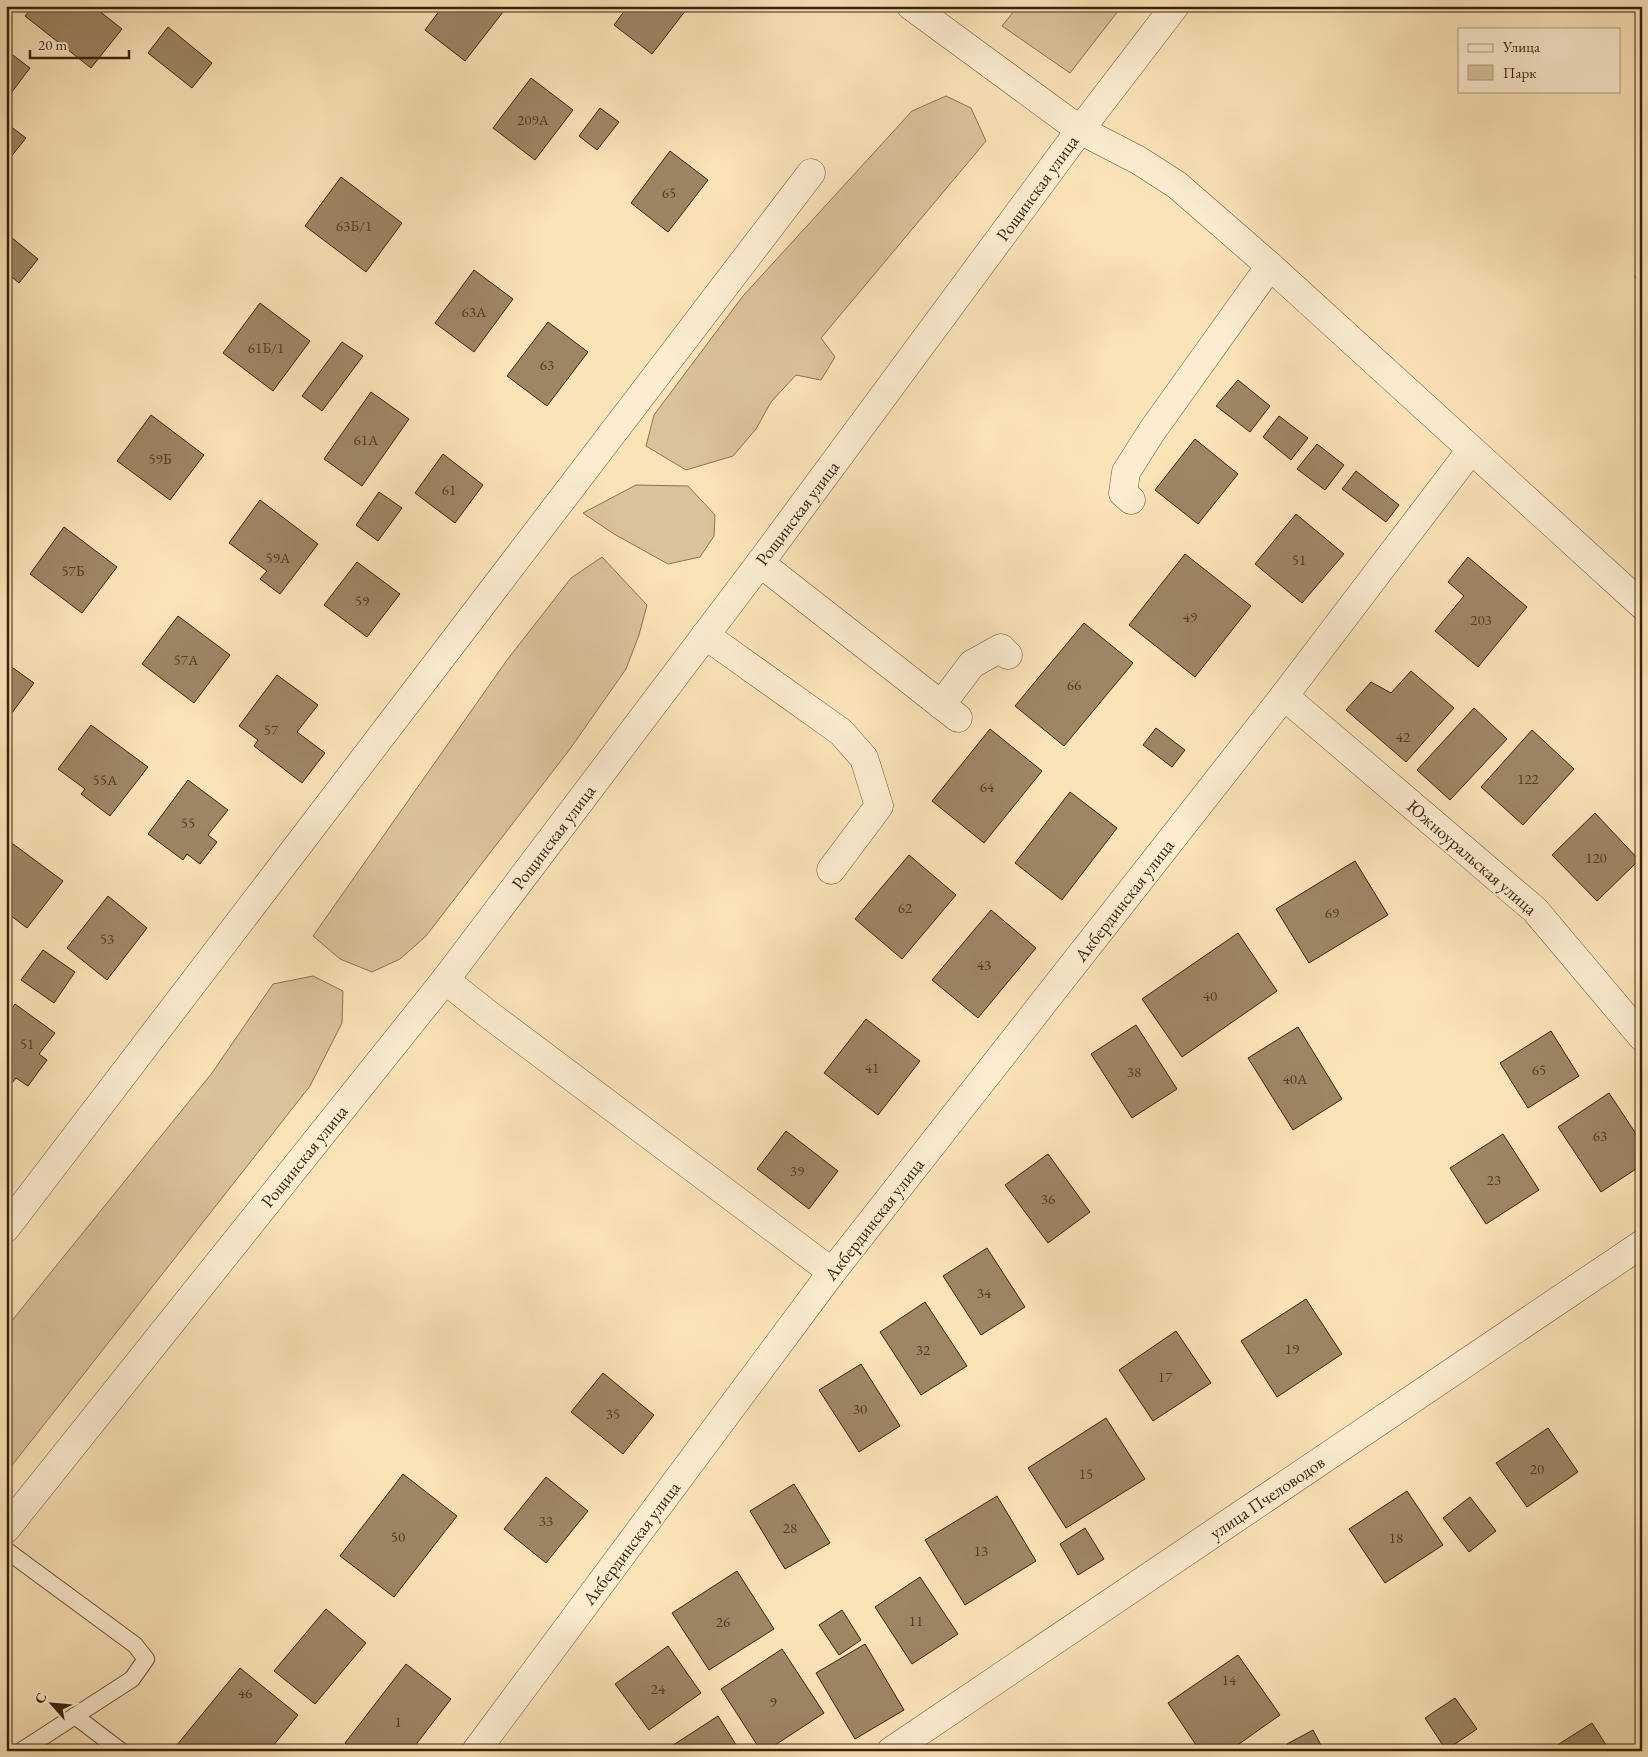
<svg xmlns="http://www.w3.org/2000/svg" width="1648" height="1757" font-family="'EB Garamond',serif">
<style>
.green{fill:#dac29b;stroke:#8a7254}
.building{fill:#9e8665;stroke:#3a220c}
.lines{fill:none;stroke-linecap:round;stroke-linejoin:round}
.service-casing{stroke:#6a5237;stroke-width:18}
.minor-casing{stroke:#6a5237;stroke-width:29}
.tertiary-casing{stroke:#6a5237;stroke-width:29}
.service{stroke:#fcedd1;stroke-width:16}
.minor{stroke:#fcedd1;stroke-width:28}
.tertiary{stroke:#fcedd1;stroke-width:28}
.labels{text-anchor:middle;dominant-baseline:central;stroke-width:4;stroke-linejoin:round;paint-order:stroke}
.number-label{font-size:15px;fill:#533b22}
.street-label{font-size:18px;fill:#3a220c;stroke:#fcedd1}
</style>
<rect width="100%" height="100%" fill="#fbe3b8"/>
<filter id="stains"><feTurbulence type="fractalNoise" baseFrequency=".004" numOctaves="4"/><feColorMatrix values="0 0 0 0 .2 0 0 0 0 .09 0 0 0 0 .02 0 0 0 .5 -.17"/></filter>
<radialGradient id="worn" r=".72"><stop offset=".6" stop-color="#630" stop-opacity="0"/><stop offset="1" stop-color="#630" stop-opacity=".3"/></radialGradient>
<!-- green -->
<g class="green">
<path d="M1018,6H1122L1070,73L1002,26Z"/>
<path d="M946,96L971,108L986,141L821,338L835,357L821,380L796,375L771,402L756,429L733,456L686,470L646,446L654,415L743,296L912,111Z"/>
<path d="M636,485L688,486L715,515L714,536L700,557L668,564L614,534L583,513Z"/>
<path d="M602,557L647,605L639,635L626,669L570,749L426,936L400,959L372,972L340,959L313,936L507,660L571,578Z"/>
<path d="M313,976L343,991L342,1023L310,1086L6,1473V1328L212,1073L273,984Z"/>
</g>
<!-- building -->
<g class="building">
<path d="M33,6H93L122,29L91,68L25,16Z"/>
<path d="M443,6H495L503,12L465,61L425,30Z"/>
<path d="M628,6H681L686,10L652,54L614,25Z"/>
<path d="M168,27L212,63L192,88L148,53Z"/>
<path d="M6,50L30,68L8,97L6,96Z"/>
<path d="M531,78L573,110L535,160L493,128Z"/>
<path d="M600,108L619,122L597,150L579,136Z"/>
<path d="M6,123L26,138L6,163Z"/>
<path d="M670,151L708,180L668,232L631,203Z"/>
<path d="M341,177L402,223L366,272L305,226Z"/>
<path d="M6,233L38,259L19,283L6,272Z"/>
<path d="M1642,268V282L1635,277Z"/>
<path d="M474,270L513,299L474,352L435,323Z"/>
<path d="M260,303L310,341L273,391L223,353Z"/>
<path d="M548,322L588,352L547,406L507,376Z"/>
<path d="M342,342L363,356L322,411L302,396Z"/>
<path d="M1238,380L1270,406L1250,432L1216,406Z"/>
<path d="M371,392L409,419L362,486L324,459Z"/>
<path d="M151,415L204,455L170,500L117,461Z"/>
<path d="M1279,416L1308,438L1291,460L1263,437Z"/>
<path d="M1195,439L1238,474L1198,524L1155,490Z"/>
<path d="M1317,444L1344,465L1325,490L1297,469Z"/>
<path d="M443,454L483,485L455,523L415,493Z"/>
<path d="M1356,471L1399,505L1386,522L1342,489Z"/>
<path d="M379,492L402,508L378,541L356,525Z"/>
<path d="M260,500L318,544L280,594L260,579L267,571L229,543Z"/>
<path d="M1296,514L1344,554L1302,603L1255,564Z"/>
<path d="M64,527L117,567L82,613L30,574Z"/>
<path d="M1185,554L1251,606L1195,677L1129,625Z"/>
<path d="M1468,557L1527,607L1478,667L1435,631L1464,596L1448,582Z"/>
<path d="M357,562L400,594L367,637L324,605Z"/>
<path d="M178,616L230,655L194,703L142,664Z"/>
<path d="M1084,623L1133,663L1064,746L1015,706Z"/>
<path d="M6,663L34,683L6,721Z"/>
<path d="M1411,671L1454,708L1406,762L1346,710L1371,682L1391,693Z"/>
<path d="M277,675L318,705L297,732L325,753L302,783L254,746L258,740L239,726Z"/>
<path d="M1474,708L1507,739L1450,800L1417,770Z"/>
<path d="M91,725L148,767L110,816L81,794L85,789L58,769Z"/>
<path d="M1156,728L1185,750L1172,767L1143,745Z"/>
<path d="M990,729L1042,771L984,843L932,801Z"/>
<path d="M1532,730L1574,769L1523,825L1481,787Z"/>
<path d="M188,780L228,810L208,835L217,842L200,864L187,854L183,860L148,834Z"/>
<path d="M1070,792L1117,828L1062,900L1015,863Z"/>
<path d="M1595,813L1639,860L1597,901L1552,855Z"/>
<path d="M9,841L63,881L27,928L6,912V845Z"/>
<path d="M909,855L956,895L902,959L855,919Z"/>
<path d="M1355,861L1388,915L1309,963L1276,909Z"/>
<path d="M108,896L147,928L107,980L67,948Z"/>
<path d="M991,910L1036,948L978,1018L932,980Z"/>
<path d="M1238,933L1277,991L1182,1057L1142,999Z"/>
<path d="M43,950L75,972L54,1003L21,980Z"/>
<path d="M15,1004L55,1033L39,1054L47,1060L28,1086L16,1078L12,1083L6,1079V1017Z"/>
<path d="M866,1019L920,1061L878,1115L824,1073Z"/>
<path d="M1136,1025L1177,1089L1132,1118L1091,1054Z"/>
<path d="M1298,1027L1342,1099L1293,1130L1248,1058Z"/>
<path d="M1551,1031L1579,1076L1528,1108L1500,1063Z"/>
<path d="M1609,1093L1642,1143V1165L1601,1192L1558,1127Z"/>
<path d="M786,1131L838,1171L809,1209L757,1169Z"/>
<path d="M1503,1134L1539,1190L1486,1224L1450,1168Z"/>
<path d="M1048,1154L1090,1212L1048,1243L1005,1185Z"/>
<path d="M987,1248L1025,1307L981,1335L943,1276Z"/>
<path d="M1306,1299L1342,1354L1277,1397L1241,1341Z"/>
<path d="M925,1302L967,1366L921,1395L880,1332Z"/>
<path d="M1176,1331L1211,1383L1153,1421L1119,1370Z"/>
<path d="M861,1364L900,1426L859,1452L819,1390Z"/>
<path d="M603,1373L654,1415L623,1454L571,1412Z"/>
<path d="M1106,1418L1145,1479L1066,1528L1028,1468Z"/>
<path d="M1548,1428L1578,1472L1527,1507L1496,1463Z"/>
<path d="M403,1474L457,1516L394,1597L340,1556Z"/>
<path d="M546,1477L588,1511L546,1563L504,1529Z"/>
<path d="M794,1484L830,1543L785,1569L750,1511Z"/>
<path d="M1407,1491L1443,1545L1385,1583L1349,1529Z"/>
<path d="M997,1496L1036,1561L965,1605L925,1540Z"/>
<path d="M1470,1497L1496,1531L1469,1552L1443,1518Z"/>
<path d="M1085,1528L1104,1559L1078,1575L1060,1544Z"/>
<path d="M737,1571L774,1629L709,1670L672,1613Z"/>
<path d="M920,1577L958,1634L912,1664L875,1607Z"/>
<path d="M326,1609L366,1643L315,1704L274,1671Z"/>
<path d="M842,1610L861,1640L839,1655L819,1625Z"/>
<path d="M865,1644L904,1710L855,1739L816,1673Z"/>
<path d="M668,1646L701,1693L649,1730L615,1684Z"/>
<path d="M782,1649L824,1713L766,1751H761L721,1689Z"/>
<path d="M1238,1655L1280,1715L1229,1751H1200L1168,1703Z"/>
<path d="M406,1664L451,1699L411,1751H356L345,1743Z"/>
<path d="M240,1668L298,1715L269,1751H172Z"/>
<path d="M1455,1698L1477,1729L1446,1750L1425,1718Z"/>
<path d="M718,1716L740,1751H664Z"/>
<path d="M1592,1723L1610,1751H1548Z"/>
<path d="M1313,1730L1324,1751H1290L1287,1744Z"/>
</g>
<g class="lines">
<defs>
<g id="service">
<path d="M6,1550L135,1645L146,1659L132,1679L21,1751"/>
<path d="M75,1716L121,1751"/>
</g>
<g id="minor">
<path d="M911,6L1080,130L1138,160L1177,185L1270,266L1642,605"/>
<path d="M1131,500L1123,493L1126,472L1152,431L1270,266"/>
<path d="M760,563L958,718"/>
<path d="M705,635L841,732L864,758L879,806L831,870"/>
<path d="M1284,696L1535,910L1642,1037"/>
<path d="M941,705L972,664L1001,648L1008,655"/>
<path d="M445,980L488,1014L832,1272"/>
<path d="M6,1228L811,173"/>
<path d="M476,1751L832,1272L1284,696L1471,450"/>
<path d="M891,1751L1642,1244"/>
</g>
<path id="tertiary" d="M6,1529L445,980L760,563L1080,130L1175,6"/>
</defs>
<!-- service casing -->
<use href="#service" class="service-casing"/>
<!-- minor casing -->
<use href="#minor" class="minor-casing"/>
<!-- tertiary casing -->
<use href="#tertiary" class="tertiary-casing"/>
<!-- service -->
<use href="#service" class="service"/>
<!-- minor -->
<use href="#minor" class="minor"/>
<!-- tertiary -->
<use href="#tertiary" class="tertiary"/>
</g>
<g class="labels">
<!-- number labels -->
<g class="number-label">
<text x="533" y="119">209А</text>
<text x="669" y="192">65</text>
<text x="354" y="225">63Б/1</text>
<text x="474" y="311">63А</text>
<text x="266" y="347">61Б/1</text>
<text x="547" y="364">63</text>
<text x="366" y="439">61А</text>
<text x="160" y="458">59Б</text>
<text x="449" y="489">61</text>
<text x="278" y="557">59А</text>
<text x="1299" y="559">51</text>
<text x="73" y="570">57Б</text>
<text x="362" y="600">59</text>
<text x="1190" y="616">49</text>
<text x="1481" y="619">203</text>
<text x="186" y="659">57А</text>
<text x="1074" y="684">66</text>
<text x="271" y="729">57</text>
<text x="1403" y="736">42</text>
<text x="1528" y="778">122</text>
<text x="105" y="779">55А</text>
<text x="987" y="786">64</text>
<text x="188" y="822">55</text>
<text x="1596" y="857">120</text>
<text x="905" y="907">62</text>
<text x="1332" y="912">69</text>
<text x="107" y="938">53</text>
<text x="984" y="964">43</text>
<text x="1210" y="995">40</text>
<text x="27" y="1043">51</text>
<text x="872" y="1067">41</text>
<text x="1539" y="1069">65</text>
<text x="1134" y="1071">38</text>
<text x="1295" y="1078">40А</text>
<text x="1600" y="1135">63</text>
<text x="797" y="1170">39</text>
<text x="1494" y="1179">23</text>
<text x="1048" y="1198">36</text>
<text x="984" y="1292">34</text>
<text x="1292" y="1348">19</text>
<text x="923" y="1349">32</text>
<text x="1165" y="1376">17</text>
<text x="860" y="1408">30</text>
<text x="613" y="1413">35</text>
<text x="1537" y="1468">20</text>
<text x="1086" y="1473">15</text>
<text x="546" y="1520">33</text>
<text x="790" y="1527">28</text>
<text x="398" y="1536">50</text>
<text x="1396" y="1537">18</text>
<text x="981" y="1550">13</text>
<text x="916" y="1620">11</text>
<text x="723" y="1621">26</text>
<text x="1229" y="1679">14</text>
<text x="658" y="1688">24</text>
<text x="245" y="1692">46</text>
<text x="773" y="1701">9</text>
<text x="398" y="1721">1</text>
</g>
<!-- street labels -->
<g class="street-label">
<text transform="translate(1037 188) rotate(-54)">Рощинская улица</text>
<text transform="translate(797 513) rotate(-53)">Рощинская улица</text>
<text transform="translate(553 837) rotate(-53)">Рощинская улица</text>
<text transform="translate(1472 857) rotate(41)">Южноуральская улица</text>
<text transform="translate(1124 900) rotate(-52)">Акбердинская улица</text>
<text transform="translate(304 1156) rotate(-51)">Рощинская улица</text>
<text transform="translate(874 1219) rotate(-52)">Акбердинская улица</text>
<text transform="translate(1267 1497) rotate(-34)">улица Пчеловодов</text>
<text transform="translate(631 1543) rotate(-53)">Акбердинская улица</text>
</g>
</g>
<!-- margin -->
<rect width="1648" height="1757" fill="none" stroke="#fbe3b8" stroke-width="25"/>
<rect x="8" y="8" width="1633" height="1742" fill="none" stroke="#3a220c" stroke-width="2.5"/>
<rect x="12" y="12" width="1623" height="1732" fill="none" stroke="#3a220c"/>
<!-- legend -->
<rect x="1458" y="28" width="162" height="65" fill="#fcedd1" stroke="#ae9c82"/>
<rect x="1468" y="44" width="25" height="8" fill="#fcedd1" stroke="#ae9c82"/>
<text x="1503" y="52" font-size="15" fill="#3a220c">Улица</text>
<rect x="1468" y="65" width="25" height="15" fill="#dac29b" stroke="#ae9c82"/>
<text x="1503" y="78" font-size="15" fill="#3a220c">Парк</text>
<!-- north arrow -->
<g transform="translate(52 1704) rotate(297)" stroke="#fcedd1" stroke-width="4" paint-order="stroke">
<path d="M0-4L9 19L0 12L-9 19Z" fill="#3a220c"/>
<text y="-8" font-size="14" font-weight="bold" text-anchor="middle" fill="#3a220c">С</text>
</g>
<!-- scale -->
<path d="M30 50v8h99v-8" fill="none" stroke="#3a220c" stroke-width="2.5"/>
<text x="38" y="50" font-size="15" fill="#3a220c" stroke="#fcedd1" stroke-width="4" paint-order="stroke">20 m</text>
<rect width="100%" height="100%" filter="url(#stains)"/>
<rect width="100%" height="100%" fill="url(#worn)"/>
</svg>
